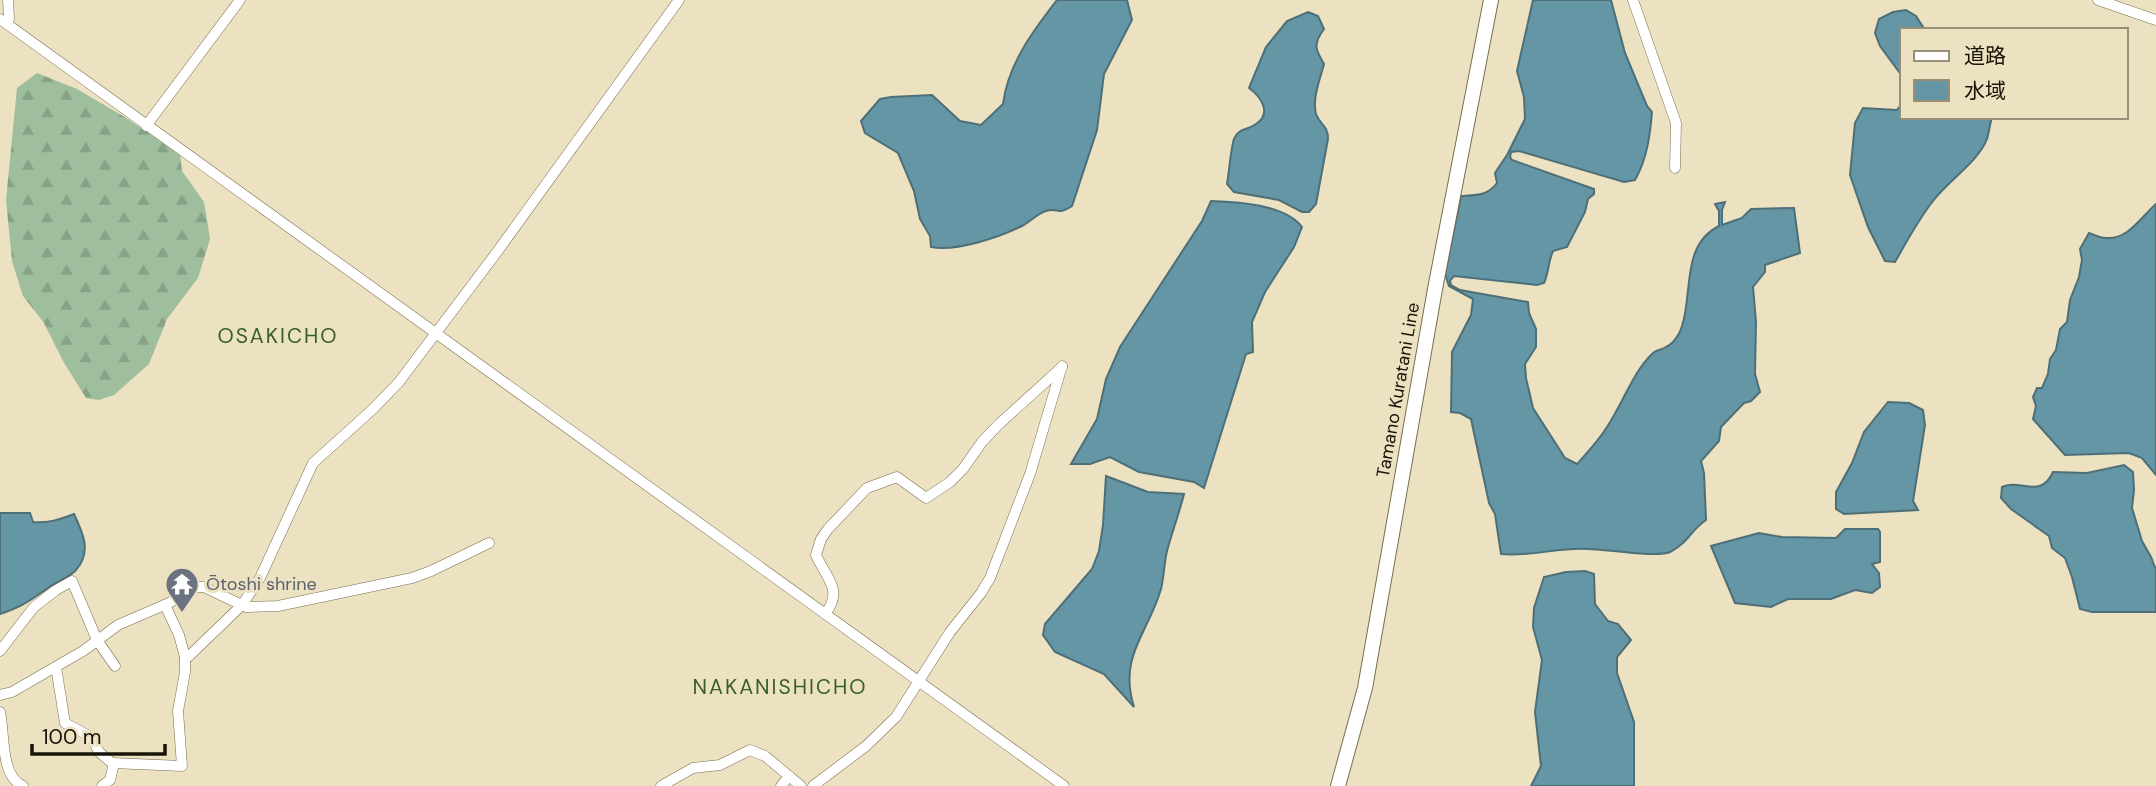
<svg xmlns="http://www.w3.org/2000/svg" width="2156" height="786" font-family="'DM Sans','Noto Sans JP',sans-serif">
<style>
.forest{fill:url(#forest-firs)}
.water{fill:#6496a6;stroke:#4d6f77;stroke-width:2}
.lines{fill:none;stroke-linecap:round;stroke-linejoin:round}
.minor-casing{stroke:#786e50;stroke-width:11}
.secondary-casing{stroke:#786e50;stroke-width:16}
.minor{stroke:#fff;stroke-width:10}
.secondary{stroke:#fff;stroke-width:14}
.labels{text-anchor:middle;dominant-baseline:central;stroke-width:6;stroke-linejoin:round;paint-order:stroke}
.street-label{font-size:18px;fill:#181408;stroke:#ece1c0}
.worship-label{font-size:18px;fill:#5b616d;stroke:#ece1c0;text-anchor:start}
.quarter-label{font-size:21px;letter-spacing:2px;fill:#386024;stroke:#ece1c0}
</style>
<defs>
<pattern id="forest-firs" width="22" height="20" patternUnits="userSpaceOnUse" patternTransform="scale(1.75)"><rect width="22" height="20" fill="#9ebe9d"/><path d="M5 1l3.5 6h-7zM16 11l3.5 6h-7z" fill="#87a286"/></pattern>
</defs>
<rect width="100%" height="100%" fill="#ece1c0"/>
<!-- forest -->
<path class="forest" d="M37,73L77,89L123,116L180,154L182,171L204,202L210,239L198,278L167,319L149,364L114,395L99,400L86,398L63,361L44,323L23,296L12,261L6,200L17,88Z"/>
<!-- water -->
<g class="water">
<path d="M1057,0H1127L1132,20L1104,74L1097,130L1072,206C1057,216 1058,207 1046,211C1038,213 1030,222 1022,226C1000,237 956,252 931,247L930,236L920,219L914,191L898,153L865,133L861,121L880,99L891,97L932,95L960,121L981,125L1003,104C1008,64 1033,31 1057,0Z"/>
<path d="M1533,0H1611L1625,53L1647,106L1652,112C1650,136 1647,159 1635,180L1624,182L1519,151L1511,152L1510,157L1512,160L1594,189V194L1588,199L1585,212L1567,247L1553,251C1548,262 1549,272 1544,283L1537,285L1454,276L1450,281L1451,285L1460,290L1528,302L1529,313L1536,329V347L1525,364L1526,378L1533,408L1565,458L1577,464C1587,453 1599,440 1607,427C1622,405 1633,372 1652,354C1655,350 1661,350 1666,347C1673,344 1680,334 1682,326C1693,293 1681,245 1719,226V211L1715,204L1725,202L1722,210V225L1742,218L1751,209L1794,208L1800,253L1765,265V272L1753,287L1756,322L1755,374L1760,392L1751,401L1744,403L1721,427L1719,441L1701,461L1704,473L1706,520C1691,530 1687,544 1670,552C1657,558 1605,549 1588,549C1559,547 1531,557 1501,554L1495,514L1489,503L1471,419L1460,413L1451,412L1452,352L1471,315L1473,299L1449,286L1445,274L1461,196C1477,195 1487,196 1497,183L1495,173L1507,155L1525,119L1524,97L1517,71Z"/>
<path d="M1906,10L1916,16L1925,30H1902V76L1880,46L1875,33L1879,19L1893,12Z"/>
<path d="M1308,12L1318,16L1324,29C1313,44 1315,49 1324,64C1320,79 1312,99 1316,114C1320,125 1328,125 1328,139L1316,204L1309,212H1302L1279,200L1234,192L1227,184C1229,173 1231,147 1234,139C1239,127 1247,131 1256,124C1273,113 1260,96 1249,88L1266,47L1287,21Z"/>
<path d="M1902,104V117H1992C1990,124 1989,132 1987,139C1978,162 1949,180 1933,201C1918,220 1907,241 1895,262L1885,261L1868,227L1850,175L1855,123L1863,108L1897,110Z"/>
<path d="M1211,201C1237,202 1285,204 1302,227L1294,247L1265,292L1252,322L1253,352L1246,354L1204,488L1194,482L1139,472L1110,457L1090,464H1071L1097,419L1106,379L1120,347L1202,221Z"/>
<path d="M2156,204V475L2142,458L2129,453L2065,455L2033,419L2036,406L2033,397L2037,388H2042L2048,374L2050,359L2056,350L2060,329L2067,322L2070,300L2079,277L2082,260L2080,249L2089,233C2094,235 2100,238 2106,238C2128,240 2141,217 2156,204Z"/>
<path d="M1888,402L1909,403L1923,410L1925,425L1913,501L1918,510L1844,514L1836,509V492L1852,463L1864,432Z"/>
<path d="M2124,465L2133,472L2134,490L2132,508L2142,541L2151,557L2156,570V612H2092L2080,609L2072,577L2065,558L2052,548L2049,536L2011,509L2001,498L2002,487C2019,478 2041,500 2053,472L2087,473Z"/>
<path d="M1106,476L1148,492L1184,494C1179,514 1172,532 1167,551C1164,564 1164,577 1161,589C1148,634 1118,656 1134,707L1104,674L1055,652L1043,635L1045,624L1092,569L1099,551L1103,525Z"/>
<path d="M0,513H30L33,522C48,523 59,520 74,514C83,533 92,552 76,570C69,578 56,582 48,588C29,601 22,607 0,614Z"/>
<path d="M1845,529H1878L1880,532V562L1872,564L1879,573L1880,587L1872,593L1855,590L1831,599H1788L1771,607L1735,603L1711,546L1759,533L1782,537L1836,538Z"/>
<path d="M1585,571L1594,574L1595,604L1608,621L1618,624L1631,640L1617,657V673L1634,722V786H1531L1541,766L1535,712L1542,660L1533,627L1534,608L1544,577L1566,572Z"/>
</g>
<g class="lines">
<defs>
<g id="minor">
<path d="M1633,0L1676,123L1675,168"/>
<path d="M2098,0L2156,20"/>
<path d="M0,19L1064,786"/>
<path d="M7,24L9,19L8,0"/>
<path d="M146,126L240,0"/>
<path d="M825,614C844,590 826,578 816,555L821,539L828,529L867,488L897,477L926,498L950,482L963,469L982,442L998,425L1062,367"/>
<path d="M0,651L34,607L56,590L72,581L97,640L115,666"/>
<path d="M185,657H188L242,605L260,578L313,463L373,409L399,382L497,252L679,0"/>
<path d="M56,667L65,723L91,737L99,752L112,763L182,766L178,711L185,672V657L179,635L165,605"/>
<path d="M0,695L12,692L83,651L118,625L169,603L195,587H204L246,607L278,606L412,578L431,571L489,543"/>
<path d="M0,712C5,734 0,776 23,786"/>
<path d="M102,786L110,780L114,763"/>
<path d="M661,786L693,768L720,765L750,750L765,756L801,786"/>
<path d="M781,786L789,776"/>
<path d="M813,786L866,746L896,717L950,632L981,593L990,578L1030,474L1062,366"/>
</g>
<path id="secondary" d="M1338,786L1365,688L1435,289L1491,0"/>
</defs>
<!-- minor casing -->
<use href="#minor" class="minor-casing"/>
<!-- secondary casing -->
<use href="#secondary" class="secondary-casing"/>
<!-- minor -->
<use href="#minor" class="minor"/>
<!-- secondary -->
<use href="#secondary" class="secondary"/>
</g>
<!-- icons -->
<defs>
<symbol id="temple-pin" viewBox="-11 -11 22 30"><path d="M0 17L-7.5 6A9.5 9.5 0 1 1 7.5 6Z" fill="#6b7280" stroke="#ece1c0"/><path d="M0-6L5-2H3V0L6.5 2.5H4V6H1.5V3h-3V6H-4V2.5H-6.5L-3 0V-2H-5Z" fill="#fff"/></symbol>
</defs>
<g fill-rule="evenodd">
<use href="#temple-pin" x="163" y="565" width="38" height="52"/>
</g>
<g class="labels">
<!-- street labels -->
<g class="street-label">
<text transform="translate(1398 390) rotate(-80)">Tamano Kuratani Line</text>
</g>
<!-- worship labels -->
<g class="worship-label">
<text x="206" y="584">Ōtoshi shrine</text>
</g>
<!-- quarter labels -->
<g class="quarter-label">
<text x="278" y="336">OSAKICHO</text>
<text x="780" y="687">NAKANISHICHO</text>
</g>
</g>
<!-- legend -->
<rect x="1900" y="28" width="228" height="91" fill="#ece1c0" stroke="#978f76" stroke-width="2"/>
<rect x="1914" y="51" width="35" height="10" fill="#ffffff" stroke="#978f76" stroke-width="2"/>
<text x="1964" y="63" font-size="21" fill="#181408">道路</text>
<rect x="1914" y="80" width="35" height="21" fill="#6496a6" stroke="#978f76" stroke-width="2"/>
<text x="1964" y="98" font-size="21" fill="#181408">水域</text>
<!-- scale -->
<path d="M32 744v10h133v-10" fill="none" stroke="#181408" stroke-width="3.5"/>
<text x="42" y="744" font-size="21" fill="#181408" stroke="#ece1c0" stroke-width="5" paint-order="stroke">100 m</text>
</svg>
